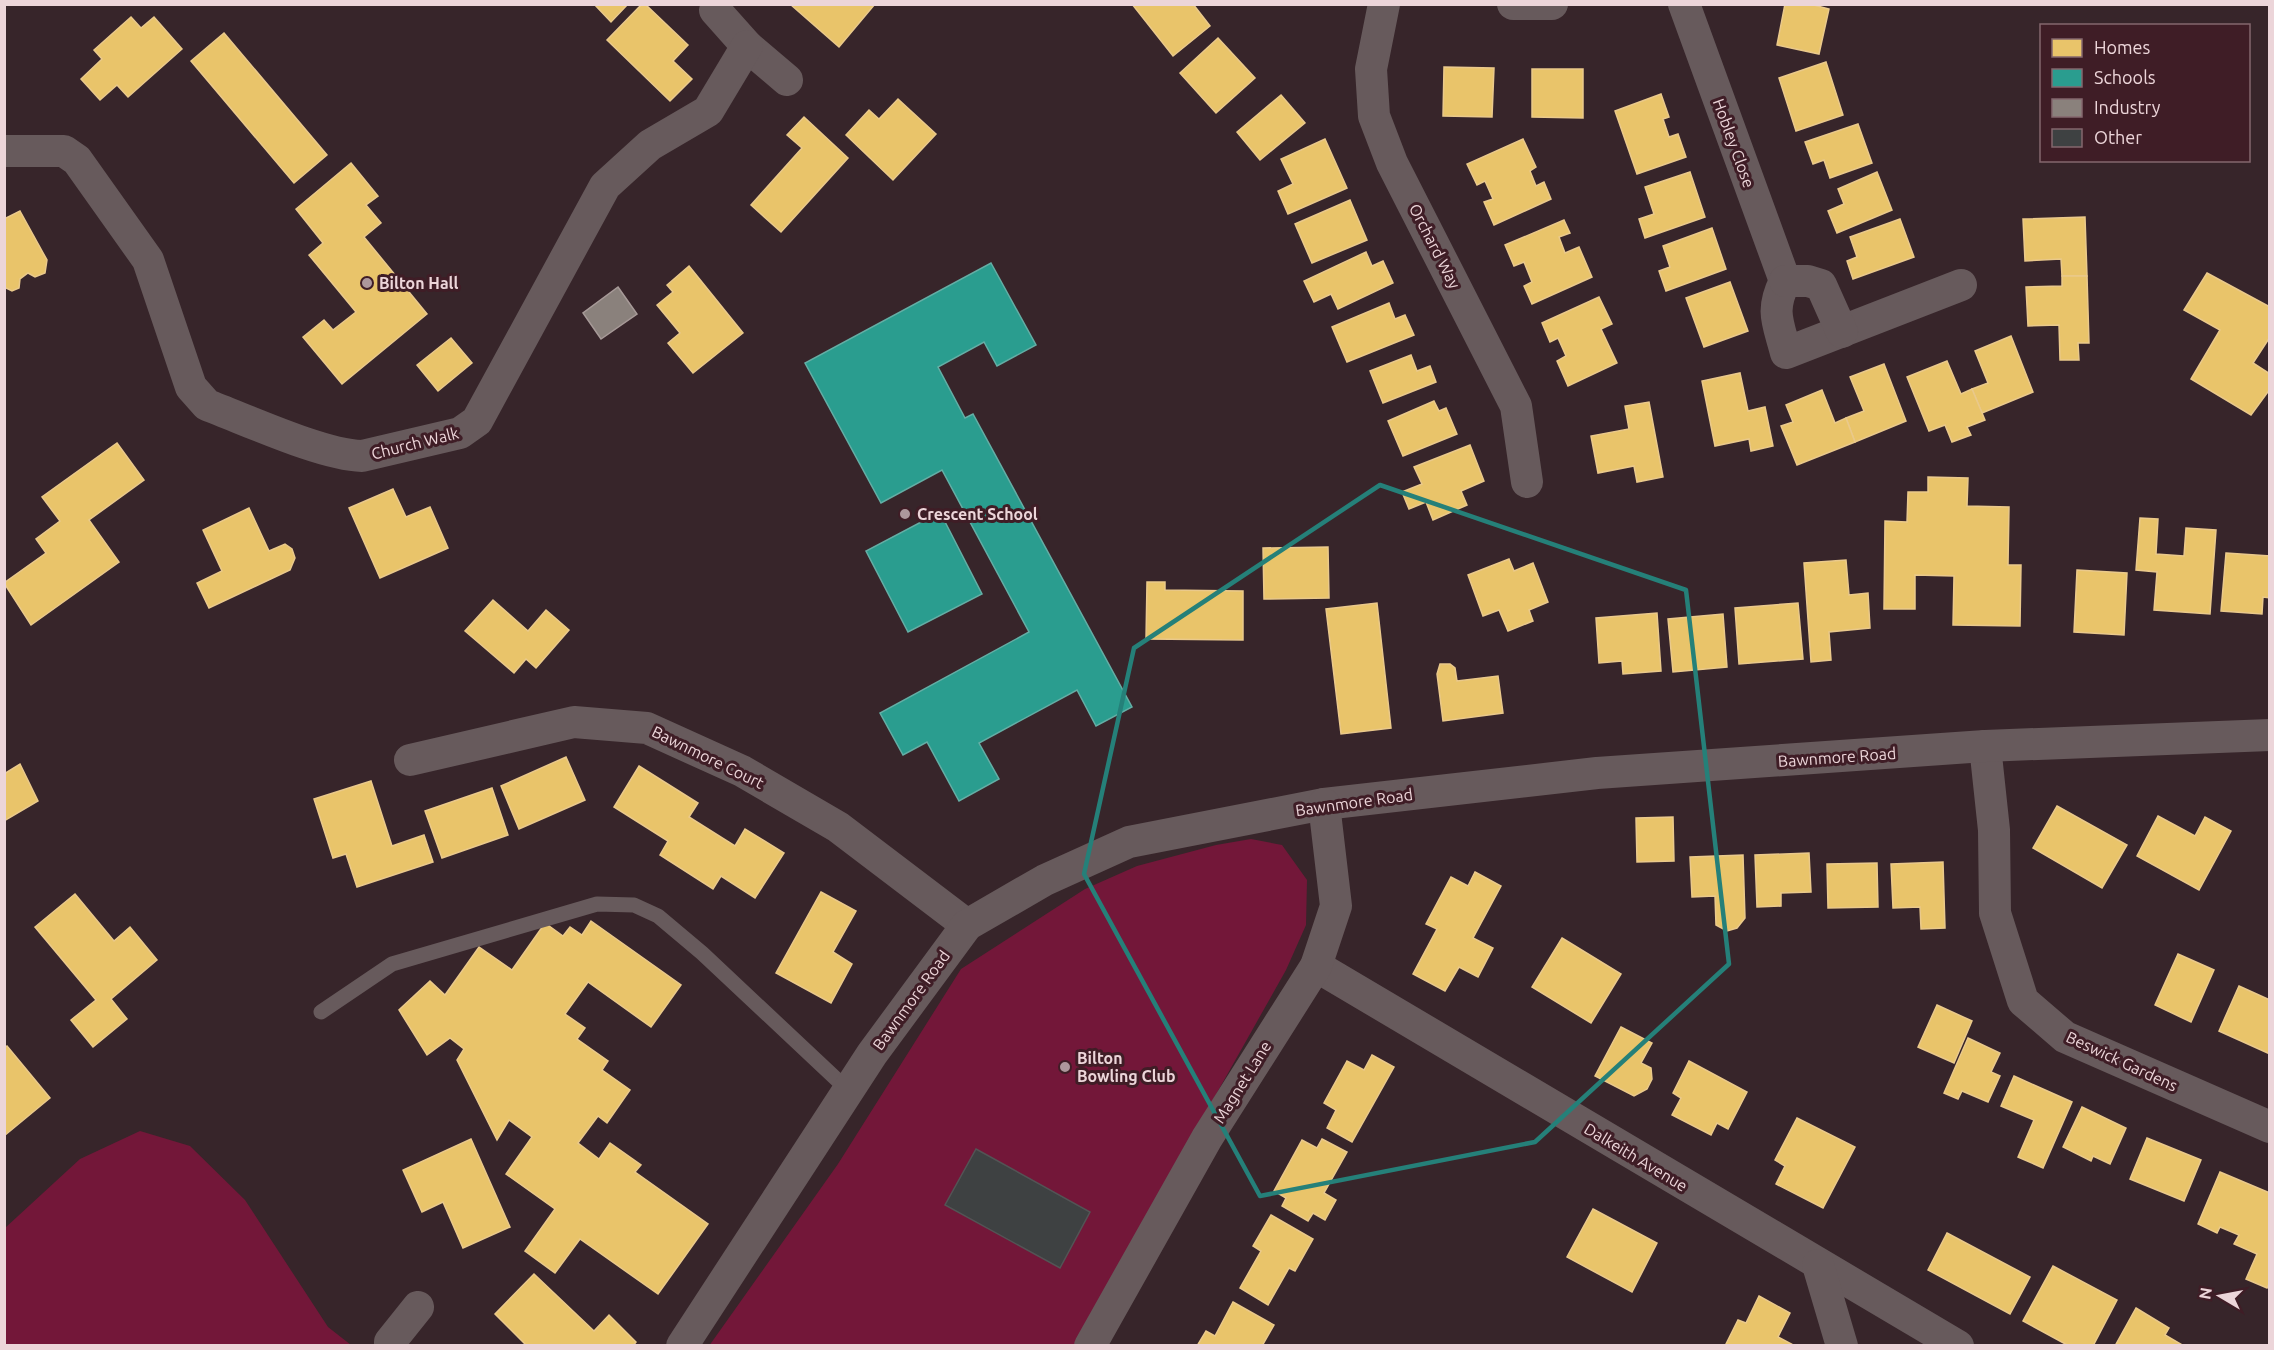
<svg xmlns="http://www.w3.org/2000/svg" width="2274" height="1350" font-family="Ubuntu,sans-serif">
<style>
.green{fill:#731739}
.homes{fill:#e9c46a;stroke:#eac98b;stroke-width:1.5}
.schools{fill:#2a9d8f;stroke:#64aea5;stroke-width:1.5}
.industry{fill:#8a817c;stroke:#a79a98;stroke-width:1.5}
.building{fill:#3e4142;stroke:#535455;stroke-width:1.5}
.lines{fill:none;stroke-linecap:round;stroke-linejoin:round}
.service{stroke:#675a5c;stroke-width:15}
.minor{stroke:#675a5c;stroke-width:32}
.marked{fill:none;stroke:#258079;stroke-width:4.5;stroke-linejoin:round}
.poi-dot{fill:#ad979c;stroke:#3f1d26;stroke-width:2}
.labels{text-anchor:middle;dominant-baseline:central;stroke-width:6;stroke-linejoin:round;paint-order:stroke}
.street-label{font-size:16px;fill:#ecd5d9;stroke:#3f1d26}
.poi-label{font-size:16px;font-weight:bold;fill:#ecd5d9;stroke:#3f1d26;text-anchor:start}
</style>
<rect width="100%" height="100%" fill="#37252a"/>
<!-- green -->
<g class="green">
<path d="M1251,839L1282,845L1307,880L1306,925L1286,970L1075,1345L709,1346L838,1164L961,969L1085,889L1137,866L1216,845Z"/>
<path d="M140,1131L190,1146L245,1200L328,1327L351,1345H5V1228L80,1159Z"/>
</g>
<!-- homes -->
<g class="homes">
<path d="M594,4H628L611,22Z"/>
<path d="M642,4H645L688,45L673,61L692,79L670,101L607,40Z"/>
<path d="M790,4H875L839,47Z"/>
<path d="M1132,4H1193L1210,26L1173,56Z"/>
<path d="M1785,4H1810L1829,9L1819,54L1777,45Z"/>
<path d="M131,17L141,28L154,17L182,49L128,97L117,85L100,100L81,79L102,59L94,50Z"/>
<path d="M224,33L327,155L294,183L191,61Z"/>
<path d="M1218,38L1255,78L1216,113L1180,73Z"/>
<path d="M1826,62L1843,115L1796,131L1779,78Z"/>
<path d="M1444,67L1494,68L1492,117L1443,116Z"/>
<path d="M1532,69H1583V118L1532,117Z"/>
<path d="M1661,94L1669,117L1663,119L1669,137L1678,134L1686,157L1637,174L1615,111Z"/>
<path d="M1281,95L1305,123L1260,160L1237,132Z"/>
<path d="M898,99L936,134L893,180L846,135L869,110L879,119Z"/>
<path d="M804,117L848,158L781,232L751,205L802,148L787,135Z"/>
<path d="M1858,124L1872,163L1830,178L1824,160L1813,164L1805,142Z"/>
<path d="M1325,139L1347,188L1288,214L1278,191L1293,184L1281,159Z"/>
<path d="M1523,139L1536,167L1530,171L1536,186L1544,182L1551,199L1494,225L1484,202L1493,199L1485,181L1477,185L1467,164Z"/>
<path d="M351,163L378,196L366,205L381,223L364,237L427,314L342,384L303,337L324,320L333,330L356,312L309,255L323,243L296,209Z"/>
<path d="M1690,172L1705,217L1645,238L1639,219L1654,214L1645,187Z"/>
<path d="M1877,172L1892,210L1837,233L1828,211L1844,204L1838,189Z"/>
<path d="M1350,200L1367,240L1312,263L1295,224Z"/>
<path d="M20,211L47,260L45,273L35,277L28,273L20,279L19,288L12,291L4,287V219Z"/>
<path d="M2085,217L2087,276H2062L2061,259L2025,261L2023,219Z"/>
<path d="M1900,219L1914,257L1853,279L1847,261L1857,257L1850,237Z"/>
<path d="M1564,220L1570,233L1559,237L1565,253L1579,247L1592,277L1532,304L1524,286L1532,282L1524,262L1514,266L1505,245Z"/>
<path d="M1712,228L1726,269L1666,291L1659,271L1670,267L1663,246Z"/>
<path d="M1366,252L1372,266L1383,261L1393,283L1338,309L1331,294L1314,302L1304,281Z"/>
<path d="M689,266L743,333L693,373L668,343L680,333L657,305L673,292L667,285Z"/>
<path d="M2207,273L2270,307V337L2253,363L2270,374V389L2251,415L2191,379L2220,330L2184,310Z"/>
<path d="M2062,276H2087L2089,343H2078L2079,360H2060L2059,325L2028,326L2026,287L2062,286Z"/>
<path d="M1730,282L1748,331L1704,347L1686,298Z"/>
<path d="M1599,297L1612,324L1601,329L1617,363L1568,386L1557,361L1566,356L1558,338L1550,342L1542,323Z"/>
<path d="M1389,303L1395,319L1405,315L1414,335L1347,362L1332,327Z"/>
<path d="M2011,336L2033,392L1982,413L1972,389L1988,383L1975,351Z"/>
<path d="M451,338L472,363L438,391L417,365Z"/>
<path d="M1411,355L1417,371L1430,366L1436,382L1383,403L1370,371Z"/>
<path d="M1947,361L1961,394L1972,389L1985,420L1967,427L1971,435L1952,442L1945,425L1929,431L1907,377Z"/>
<path d="M1884,364L1906,421L1855,442L1846,418L1864,411L1850,377Z"/>
<path d="M1740,373L1748,411L1765,407L1773,446L1751,451L1749,439L1715,446L1702,381Z"/>
<path d="M1822,390L1835,423L1846,418L1855,442L1797,465L1781,426L1793,422L1786,405Z"/>
<path d="M1434,401L1439,411L1446,408L1457,434L1403,456L1388,421Z"/>
<path d="M1649,402L1663,477L1637,482L1634,466L1598,473L1591,436L1629,429L1625,406Z"/>
<path d="M117,443L144,480L89,520L119,562L31,625L4,583L46,553L36,539L60,521L42,497Z"/>
<path d="M1470,445L1484,481L1461,491L1467,505L1433,520L1426,502L1409,509L1402,492L1422,484L1414,467Z"/>
<path d="M1928,477L1968,478L1967,506L2009,507L2008,565H2021L2020,626L1953,625L1954,576L1915,575V609H1884L1885,521L1907,522L1908,492H1928Z"/>
<path d="M393,489L406,517L430,507L448,548L380,578L349,508Z"/>
<path d="M249,508L269,551L285,544L292,549L295,558L290,570L209,608L197,583L222,571L203,530Z"/>
<path d="M2140,518L2158,519L2156,554L2184,556L2186,528L2216,530L2210,614L2154,610L2157,572L2136,570Z"/>
<path d="M1328,547L1329,598L1264,599L1263,548Z"/>
<path d="M2226,553L2270,556V598L2263,597L2262,614L2221,611Z"/>
<path d="M1509,559L1514,571L1533,563L1548,602L1529,610L1533,621L1508,631L1499,610L1483,616L1468,575Z"/>
<path d="M1846,560L1849,595L1868,593L1870,628L1829,632L1831,660L1811,662L1804,563Z"/>
<path d="M2077,570L2127,573L2124,635L2074,632Z"/>
<path d="M1147,582H1165V590L1243,591V640L1146,639Z"/>
<path d="M493,600L528,631L546,610L569,630L536,668L526,659L514,673L465,631Z"/>
<path d="M1377,603L1391,728L1341,734L1326,609Z"/>
<path d="M1798,603L1803,659L1739,664L1735,608Z"/>
<path d="M1657,613L1661,671L1623,674L1622,661L1599,663L1596,618Z"/>
<path d="M1723,614L1727,667L1673,672L1668,619Z"/>
<path d="M1440,664H1450L1455,668L1457,681L1498,676L1503,713L1443,721L1437,674Z"/>
<path d="M566,757L585,800L519,829L501,786Z"/>
<path d="M20,764L38,801L4,821V774Z"/>
<path d="M639,766L698,803L689,817L735,846L745,829L784,853L755,898L721,876L713,889L660,855L668,841L614,807Z"/>
<path d="M371,781L392,846L424,835L433,862L357,887L346,854L333,858L314,799Z"/>
<path d="M492,788L508,835L442,858L425,811Z"/>
<path d="M2057,806L2127,845L2102,888L2033,848Z"/>
<path d="M2158,816L2195,836L2205,817L2231,831L2199,890L2137,856Z"/>
<path d="M1673,817L1674,861L1637,862L1636,818Z"/>
<path d="M1809,853L1811,892L1781,893V906L1757,907L1755,855Z"/>
<path d="M1743,855L1745,918L1737,928L1727,931L1716,925L1715,896L1692,897L1690,857Z"/>
<path d="M1943,862L1945,928L1921,929L1920,907L1893,908L1891,864Z"/>
<path d="M1877,863L1878,907L1828,908L1827,864Z"/>
<path d="M1475,872L1501,886L1473,938L1493,948L1478,977L1459,967L1445,991L1413,974L1437,929L1426,924L1451,877L1468,886Z"/>
<path d="M821,892L856,911L833,952L852,964L831,1003L776,973Z"/>
<path d="M75,894L114,941L130,927L157,960L111,999L127,1019L93,1047L71,1020L96,1000L35,927Z"/>
<path d="M591,921L681,985L651,1027L588,982L565,1014L585,1028L577,1039L608,1061L602,1070L630,1090L607,1123L598,1116L578,1143L599,1159L610,1143L641,1165L635,1172L708,1224L658,1294L580,1239L555,1273L525,1251L555,1209L506,1174L532,1137L509,1120L497,1140L457,1060L464,1049L450,1038L427,1055L399,1010L430,981L445,995L479,947L512,970L545,923L563,936L570,927L582,935Z"/>
<path d="M1562,938L1621,974L1591,1023L1532,987Z"/>
<path d="M2178,954L2214,970L2191,1022L2155,1005Z"/>
<path d="M2239,986L2270,1000V1054L2219,1031Z"/>
<path d="M1937,1005L1972,1021L1954,1063L1918,1047Z"/>
<path d="M1621,1027L1652,1043L1641,1063L1651,1068L1652,1079L1647,1089L1634,1096L1595,1076Z"/>
<path d="M1968,1038L2000,1053L1991,1072L2000,1076L1988,1102L1962,1091L1958,1099L1944,1093Z"/>
<path d="M7,1046L50,1098L4,1136V1048Z"/>
<path d="M1372,1055L1394,1067L1352,1142L1327,1128L1336,1110L1324,1103L1347,1061L1364,1070Z"/>
<path d="M1689,1061L1747,1092L1728,1129L1717,1123L1711,1135L1672,1115L1681,1098L1673,1093Z"/>
<path d="M2014,1076L2072,1102L2043,1168L2018,1157L2034,1120L2001,1106Z"/>
<path d="M2082,1107L2126,1128L2110,1164L2093,1156L2091,1161L2063,1147Z"/>
<path d="M1797,1118L1855,1147L1823,1208L1776,1184L1785,1166L1775,1160Z"/>
<path d="M2147,1138L2201,1160L2184,1201L2130,1179Z"/>
<path d="M471,1139L510,1227L463,1248L443,1202L422,1212L403,1170Z"/>
<path d="M1322,1139L1347,1152L1324,1193L1336,1200L1325,1220L1313,1213L1308,1221L1282,1206L1286,1198L1274,1191L1302,1140L1317,1148Z"/>
<path d="M2220,1172L2270,1193V1282L2267,1288L2246,1279L2257,1254L2234,1244L2239,1235L2220,1227L2217,1233L2198,1224Z"/>
<path d="M1593,1209L1657,1243L1632,1292L1567,1257Z"/>
<path d="M1271,1215L1313,1239L1295,1271L1289,1268L1268,1305L1240,1288L1261,1251L1253,1246Z"/>
<path d="M1947,1233L2030,1277L2010,1314L1928,1270Z"/>
<path d="M2053,1266L2117,1300L2093,1346H2069L2023,1321Z"/>
<path d="M534,1274L594,1331L609,1315L636,1342L633,1346H527L495,1314Z"/>
<path d="M1759,1296L1790,1313L1778,1337L1795,1346H1725L1738,1320L1746,1323Z"/>
<path d="M1233,1302L1274,1325L1262,1346H1197L1206,1331L1215,1336Z"/>
<path d="M2136,1308L2169,1328L2165,1335L2184,1346H2115Z"/>
</g>
<!-- schools -->
<g class="schools">
<path d="M991,263L1036,345L997,366L984,342L938,367L965,418L973,414L1132,707L1096,726L1077,690L979,743L999,779L959,801L927,742L903,755L880,713L1029,632L942,470L881,503L805,363Z"/>
<path d="M940,512L982,594L908,632L866,551Z"/>
</g>
<!-- industry -->
<path class="industry" d="M618,287L637,314L601,339L583,313Z"/>
<!-- building -->
<path class="building" d="M976,1149L1090,1212L1060,1268L945,1205Z"/>
<g class="lines">
<!-- service -->
<path class="service" d="M321,1012L392,964L597,904L634,905L658,916L702,953L849,1091"/>
<!-- minor -->
<g class="minor">
<path d="M1384,4L1371,69L1374,116L1392,163L1516,406L1527,482"/>
<path d="M1513,4H1552"/>
<path d="M1684,4L1785,281"/>
<path d="M715,10L747,46L787,80"/>
<path d="M4,151H64L77,160L148,260L191,387L207,405C247,420 322,455 362,456L460,433L477,421L605,186L650,145L708,111L747,46"/>
<path d="M1785,281C1770,311 1778,322 1786,353L1961,285"/>
<path d="M1785,281H1808L1821,285L1842,332"/>
<path d="M1985,746L1994,830L1995,913L2023,1001L2065,1037L2270,1127"/>
<path d="M410,760L574,722L647,728L742,771L838,827L967,925"/>
<path d="M1316,966L1958,1346"/>
<path d="M1818,1265L1842,1346"/>
<path d="M390,1346V1342L418,1307"/>
<path d="M682,1346L872,1054L967,925L1045,880L1129,842L1324,804L1597,773L1985,746L2270,735"/>
<path d="M1090,1346L1207,1138L1316,966L1336,906L1324,804"/>
</g>
</g>
<!-- marked area -->
<path class="marked" d="M1380,485L1686,590L1729,964L1535,1142L1260,1196L1084,874L1134,648Z"/>
<!-- markers -->
<g class="poi-dot">
<circle cx="367" cy="283" r="6"/>
<circle cx="905" cy="514" r="6"/>
<circle cx="1065" cy="1067" r="6"/>
</g>
<g class="labels">
<!-- street labels -->
<g class="street-label">
<text transform="translate(1734 143) rotate(70)">Hobley Close</text>
<text transform="translate(1435 246) rotate(63)">Orchard Way</text>
<text transform="translate(415 443) rotate(-14)">Church Walk</text>
<text transform="translate(708 757) rotate(26)">Bawnmore Court</text>
<text transform="translate(1837 757) rotate(-4)">Bawnmore Road</text>
<text transform="translate(1354 802) rotate(-8)">Bawnmore Road</text>
<text transform="translate(911 1000) rotate(-54)">Bawnmore Road</text>
<text transform="translate(2122 1061) rotate(25)">Beswick Gardens</text>
<text transform="translate(1242 1082) rotate(-58)">Magnet Lane</text>
<text transform="translate(1636 1157) rotate(31)">Dalkeith Avenue</text>
</g>
<!-- poi labels -->
<g class="poi-label">
<text x="379" y="283">Bilton Hall</text>
<text x="917" y="514">Crescent School</text>
<text x="1077" y="1058">Bilton<tspan x="1077" dy="18">Bowling Club</tspan></text>
</g>
</g>
<!-- border -->
<rect width="2274" height="1350" fill="none" stroke="#ecd5d9" stroke-width="12"/>
<!-- legend -->
<rect x="2040" y="24" width="210" height="138" fill="#3f1d26" stroke="#84676e" stroke-width="1.5"/>
<rect x="2052" y="39" width="30" height="18" fill="#e9c46a" stroke="#84676e" stroke-width="1.5"/>
<text x="2094" y="54" font-size="18" fill="#ecd5d9">Homes</text>
<rect x="2052" y="69" width="30" height="18" fill="#2a9d8f" stroke="#84676e" stroke-width="1.5"/>
<text x="2094" y="84" font-size="18" fill="#ecd5d9">Schools</text>
<rect x="2052" y="99" width="30" height="18" fill="#8a817c" stroke="#84676e" stroke-width="1.5"/>
<text x="2094" y="114" font-size="18" fill="#ecd5d9">Industry</text>
<rect x="2052" y="129" width="30" height="18" fill="#3e4142" stroke="#84676e" stroke-width="1.5"/>
<text x="2094" y="144" font-size="18" fill="#ecd5d9">Other</text>
<!-- north arrow -->
<g transform="translate(2220 1296) rotate(280)" stroke="#3f1d26" stroke-width="4.5" paint-order="stroke">
<path d="M0-4.5L10 22L0 15L-10 22Z" fill="#ecd5d9"/>
<text y="-9" font-size="16" font-weight="bold" text-anchor="middle" fill="#ecd5d9">N</text>
</g>
</svg>
